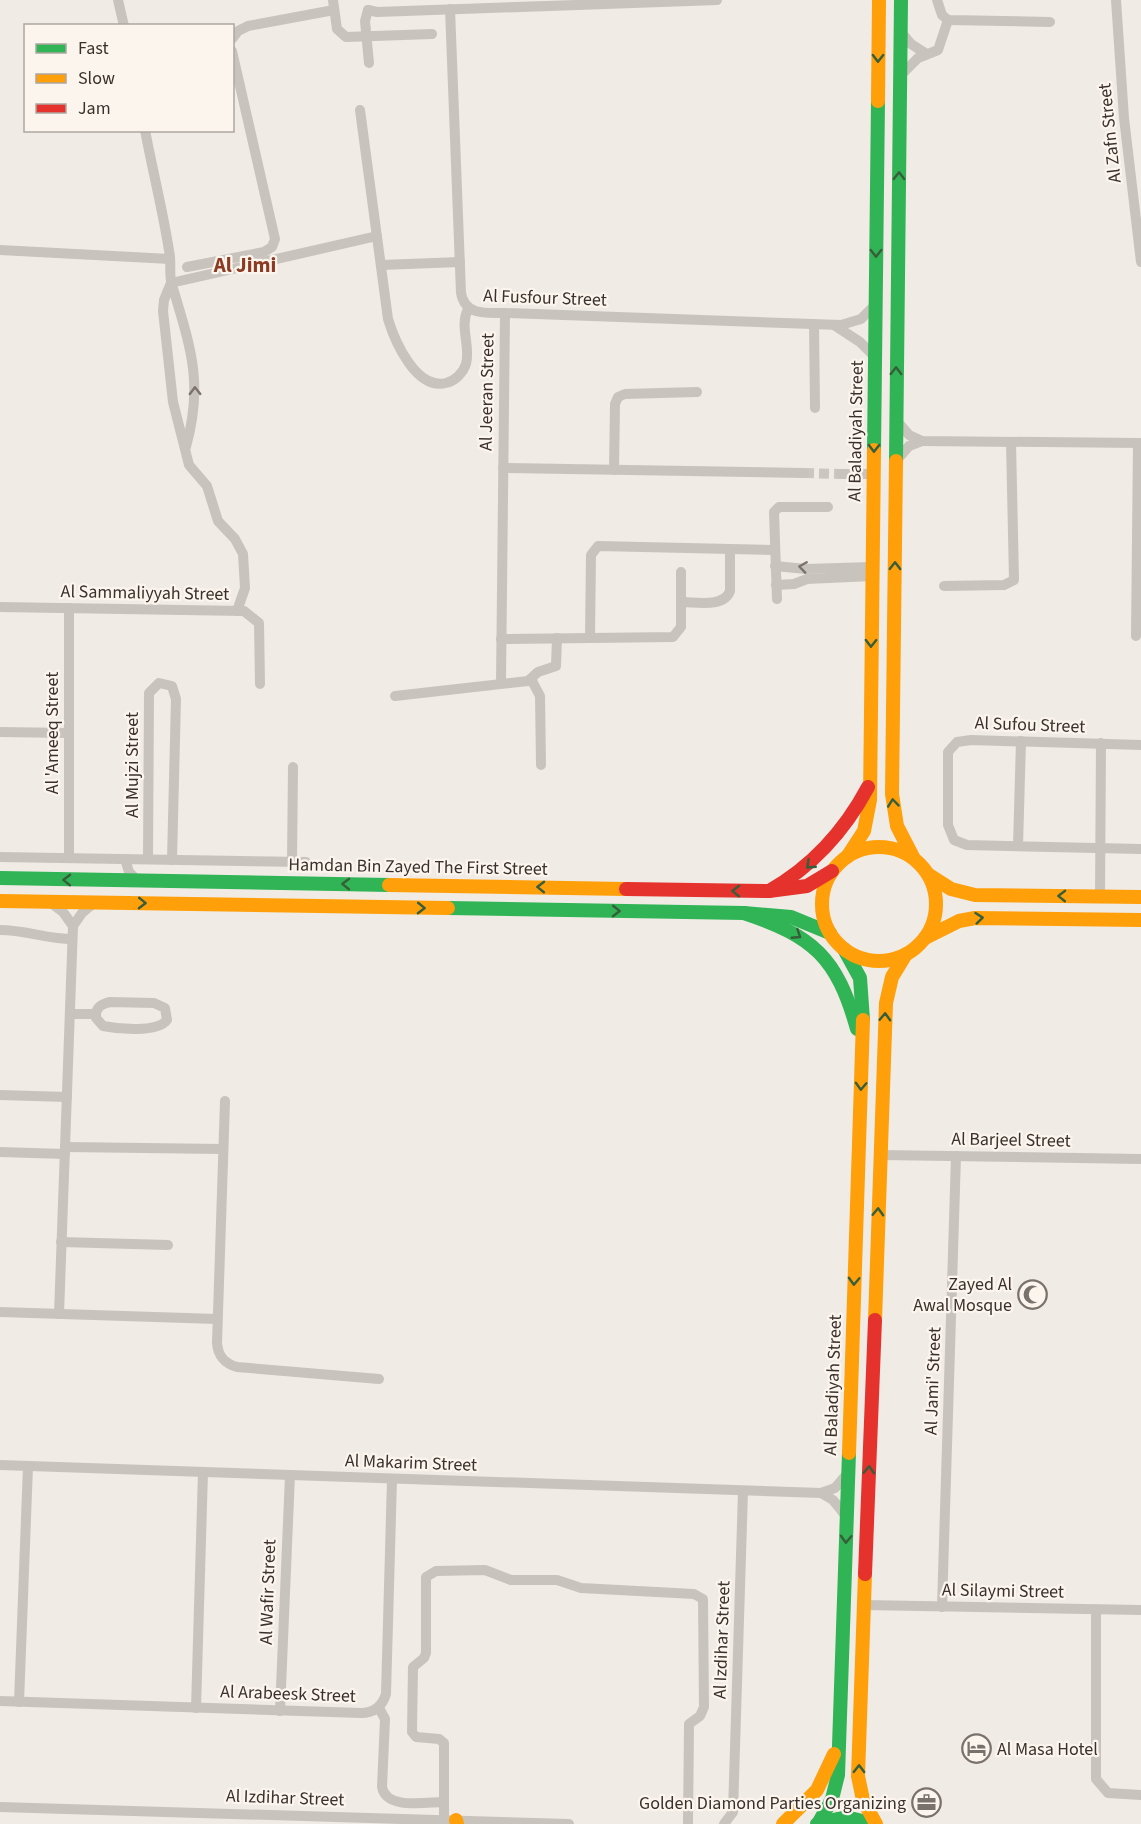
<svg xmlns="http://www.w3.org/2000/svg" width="1141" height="1824" font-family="'Source Sans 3',sans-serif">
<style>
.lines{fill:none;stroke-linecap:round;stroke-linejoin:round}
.street-tunnel{stroke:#ccc6c0;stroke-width:10;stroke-dasharray:10 5;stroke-linecap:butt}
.street{stroke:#c9c3be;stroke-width:10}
.fast{stroke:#30b455;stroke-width:14}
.slow{stroke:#ff9f0a;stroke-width:14}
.jam{stroke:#e5322d;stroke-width:14}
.oneway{stroke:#375e3a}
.oneway2{stroke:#7b726d}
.labels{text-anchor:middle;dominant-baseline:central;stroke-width:4.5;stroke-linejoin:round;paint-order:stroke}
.street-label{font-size:18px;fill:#3b302b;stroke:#fbf5ee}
.poi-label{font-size:18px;fill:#3b302b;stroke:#fbf5ee;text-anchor:end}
.quarter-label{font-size:21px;font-weight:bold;fill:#8c3b22;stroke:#fbf5ee}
</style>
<rect width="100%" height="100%" fill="#f0ebe5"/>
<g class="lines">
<!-- street-tunnel -->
<path class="street-tunnel" d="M804,473L841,474"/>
<!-- street -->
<g class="street">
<path d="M118,0L124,26"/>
<path d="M333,0L337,29L346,37L432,34"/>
<path d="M937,0L942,15L948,20L1050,22"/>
<path d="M1116,0L1124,118L1141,262"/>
<path d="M450,9L461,293C465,316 487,313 505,313L841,325L861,319L875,305"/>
<path d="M368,10L377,12L717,0"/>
<path d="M368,10L365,21L369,63"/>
<path d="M901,32L911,44L925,53"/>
<path d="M232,39L238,31L248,26L334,10"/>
<path d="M900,76L918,58L938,50L948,20"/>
<path d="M360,110L388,319C395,342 416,390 446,383C455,381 463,373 466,364C471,346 459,327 468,309"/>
<path d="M145,130C153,173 164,215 170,257C171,266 169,277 172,285C190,346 204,382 186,447"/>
<path d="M0,250L170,259"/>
<path d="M381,265L460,262"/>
<path d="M187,267L264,252L272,247L275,239L232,51"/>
<path d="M171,283L164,300L163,311L173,402L189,465L207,486L218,521L235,539L243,554L245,588L237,611"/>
<path d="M171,283L377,236"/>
<path d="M814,324L815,408"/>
<path d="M834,325L860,342L875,357"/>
<path d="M897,421L909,435L922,441L1141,443"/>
<path d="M897,460L909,446L922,441"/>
<path d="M503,468L804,473"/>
<path d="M614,470L615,404L618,397L625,394L697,392"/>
<path d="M841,474H873"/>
<path d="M775,566L806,569L872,567"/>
<path d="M776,585L794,584L807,579L872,576"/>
<path d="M944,586L1004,585L1014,580L1011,442"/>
<path d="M777,599L774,512L779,507H828"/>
<path d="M681,602C696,602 724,608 730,591V549"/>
<path d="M0,607L244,611L259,623L260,684"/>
<path d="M1136,636L1138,443"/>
<path d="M590,638L591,555L598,546L775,550"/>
<path d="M501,639L673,637L681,627V572"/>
<path d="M531,679L540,696L541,765"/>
<path d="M501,683L505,313"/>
<path d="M395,696L528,681L538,672L556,666L557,638"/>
<path d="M0,732L69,733"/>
<path d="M1141,745L971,740L957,742L948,752V825L954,840L967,845L1141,849"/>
<path d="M1018,846L1021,741"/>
<path d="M0,857L306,862"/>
<path d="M69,858V608"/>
<path d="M125,859L129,872L138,881"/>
<path d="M148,859L149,693L159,683L172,686L176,699L172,860"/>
<path d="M292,862L293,767"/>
<path d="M1100,897L1101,743"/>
<path d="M51,903L63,912L73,926"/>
<path d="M0,930C25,930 48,939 72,939"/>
<path d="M110,1002L154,1003L165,1008L167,1020C157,1033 118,1029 103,1026L96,1018C95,1008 101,1004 110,1002Z"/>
<path d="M70,1014H96"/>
<path d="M0,1095L67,1097"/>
<path d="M225,1101L217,1343C218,1356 224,1363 237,1367L379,1379"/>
<path d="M65,1147L223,1149"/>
<path d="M0,1152L65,1154"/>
<path d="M880,1155L1141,1159"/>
<path d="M61,1242L168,1245"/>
<path d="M0,1312L217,1319"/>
<path d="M59,1314L73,926L82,913L94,903"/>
<path d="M0,1465L821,1493L835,1488L847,1474"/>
<path d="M821,1493L833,1500L846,1516"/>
<path d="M864,1605L1141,1610"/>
<path d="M942,1607L956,1156"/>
<path d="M1096,1610V1779L1108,1793L1141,1795"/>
<path d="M0,1701L361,1713C374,1713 382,1707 386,1694L392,1479"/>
<path d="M19,1702L28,1466"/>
<path d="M196,1708L203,1472"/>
<path d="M379,1708L385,1719L382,1787C386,1810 426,1802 444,1802"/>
<path d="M280,1711L290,1475"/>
<path d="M0,1807L569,1824"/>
<path d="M444,1819V1743L439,1739L416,1737L412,1732L413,1667L424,1658L426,1653V1577L436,1571L485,1570L511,1580H557L581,1588L694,1594L703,1599L704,1707L700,1716L689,1724L688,1824"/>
<path d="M724,1824L733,1812L743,1491"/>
</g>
<!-- fast -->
<g class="fast">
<path d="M874,450L878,101"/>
<path d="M896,461L901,0"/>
<path d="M0,878L389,885"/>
<path d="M448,908L744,913L791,917L830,933"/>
<path d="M744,913C813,936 837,957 857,1029"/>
<path d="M844,949L860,978L863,1020"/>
<path d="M817,1824L846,1817L874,1824"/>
<path d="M818,1824L832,1799L838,1775L849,1453"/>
</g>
<!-- slow -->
<g class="slow">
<path d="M878,101L879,0"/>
<path d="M896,461L892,794L897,826L913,857"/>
<circle cx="879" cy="904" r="57"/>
<path d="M847,857L864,831L870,800L874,450"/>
<path d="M929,875L951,889L975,895L1141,897"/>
<path d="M389,885L626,889"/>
<path d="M0,901L448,908"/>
<path d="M925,938L959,921L975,918L1141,920"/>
<path d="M875,1320L886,1003L892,977L906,954"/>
<path d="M849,1453L863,1020"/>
<path d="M865,1574L858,1776L863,1800L876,1824"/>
<path d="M456,1820L457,1824"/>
<path d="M783,1824L817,1790L834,1754"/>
</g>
<!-- jam -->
<g class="jam">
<path d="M626,889L769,891L807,886L832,871"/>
<path d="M769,891C813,866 844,832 868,787"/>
<path d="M865,1574L875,1320"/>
</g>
</g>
<!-- one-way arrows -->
<defs><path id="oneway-chevron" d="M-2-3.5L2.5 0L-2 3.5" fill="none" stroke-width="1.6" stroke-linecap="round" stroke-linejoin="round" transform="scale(1.5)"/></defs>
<g class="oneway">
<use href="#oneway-chevron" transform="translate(878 58) rotate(91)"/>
<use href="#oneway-chevron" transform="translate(899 176) rotate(-89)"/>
<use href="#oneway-chevron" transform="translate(876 253) rotate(91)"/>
<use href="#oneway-chevron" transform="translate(896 371) rotate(-89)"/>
<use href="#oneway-chevron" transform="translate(874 448) rotate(91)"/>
<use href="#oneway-chevron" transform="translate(895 566) rotate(-89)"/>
<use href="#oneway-chevron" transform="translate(871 643) rotate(91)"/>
<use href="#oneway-chevron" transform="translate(893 803) rotate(-96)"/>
<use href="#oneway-chevron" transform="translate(810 865) rotate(137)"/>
<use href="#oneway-chevron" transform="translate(67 880) rotate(-179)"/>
<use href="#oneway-chevron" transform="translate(346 884) rotate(-179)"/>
<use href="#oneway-chevron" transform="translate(541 887) rotate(-179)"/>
<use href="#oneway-chevron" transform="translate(736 891) rotate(-179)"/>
<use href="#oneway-chevron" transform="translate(1062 896) rotate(-179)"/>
<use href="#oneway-chevron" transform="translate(142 903) rotate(1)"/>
<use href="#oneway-chevron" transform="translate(421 908) rotate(1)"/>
<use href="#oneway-chevron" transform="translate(616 911) rotate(1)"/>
<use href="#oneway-chevron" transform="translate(979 918) rotate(-6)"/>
<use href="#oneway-chevron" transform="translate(797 935) rotate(33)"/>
<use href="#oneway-chevron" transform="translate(885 1017) rotate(-88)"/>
<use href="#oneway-chevron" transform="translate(861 1086) rotate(92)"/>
<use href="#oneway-chevron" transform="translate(878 1212) rotate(-88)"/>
<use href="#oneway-chevron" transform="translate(854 1281) rotate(92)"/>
<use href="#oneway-chevron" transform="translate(869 1470) rotate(-88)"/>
<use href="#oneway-chevron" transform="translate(846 1539) rotate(92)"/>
<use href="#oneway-chevron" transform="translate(859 1769) rotate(-89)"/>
</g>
<g class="oneway2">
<use href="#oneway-chevron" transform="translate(195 391) rotate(-91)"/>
<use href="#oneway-chevron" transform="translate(803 567) rotate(-172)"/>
</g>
<!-- icons -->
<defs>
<symbol id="mosque-ring" viewBox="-11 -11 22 22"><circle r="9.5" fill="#fbf5ee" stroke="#7a716c" stroke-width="1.5"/><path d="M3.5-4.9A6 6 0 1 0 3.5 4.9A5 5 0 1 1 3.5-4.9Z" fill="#7a716c"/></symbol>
<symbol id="hotel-ring" viewBox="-11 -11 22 22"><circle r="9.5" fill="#fbf5ee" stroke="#7a716c" stroke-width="1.5"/><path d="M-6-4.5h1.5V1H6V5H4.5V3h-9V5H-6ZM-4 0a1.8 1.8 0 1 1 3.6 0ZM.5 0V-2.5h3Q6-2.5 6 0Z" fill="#7a716c"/></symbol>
<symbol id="office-ring" viewBox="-11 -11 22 22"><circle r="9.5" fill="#fbf5ee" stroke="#7a716c" stroke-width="1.5"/><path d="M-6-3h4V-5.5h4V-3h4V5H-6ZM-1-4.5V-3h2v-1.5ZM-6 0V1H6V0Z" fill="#7a716c"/></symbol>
</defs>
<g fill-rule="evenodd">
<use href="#mosque-ring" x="1016" y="1278" width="33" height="33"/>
<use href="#hotel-ring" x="960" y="1732" width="33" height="33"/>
<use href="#office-ring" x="910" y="1786" width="33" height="33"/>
</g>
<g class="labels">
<!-- street labels -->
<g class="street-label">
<text transform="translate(1110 133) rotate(-96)">Al Zafn Street</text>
<text transform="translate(545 298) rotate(2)">Al Fusfour Street</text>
<text transform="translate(487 392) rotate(-89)">Al Jeeran Street</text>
<text transform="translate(856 431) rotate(-89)">Al Baladiyah Street</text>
<text transform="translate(145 593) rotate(1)">Al Sammaliyyah Street</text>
<text transform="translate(1030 725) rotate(2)">Al Sufou Street</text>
<text transform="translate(52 733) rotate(-90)">Al 'Ameeq Street</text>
<text transform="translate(132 765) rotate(-90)">Al Mujzi Street</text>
<text transform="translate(418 867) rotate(1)">Hamdan Bin Zayed The First Street</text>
<text transform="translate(1011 1140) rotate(1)">Al Barjeel Street</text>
<text transform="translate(933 1381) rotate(-88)">Al Jami' Street</text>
<text transform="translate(833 1385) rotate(-88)">Al Baladiyah Street</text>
<text transform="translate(411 1463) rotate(2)">Al Makarim Street</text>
<text transform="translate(1003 1591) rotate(1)">Al Silaymi Street</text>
<text transform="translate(268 1592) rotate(-88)">Al Wafir Street</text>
<text transform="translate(722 1640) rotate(-88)">Al Izdihar Street</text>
<text transform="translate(288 1694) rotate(2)">Al Arabeesk Street</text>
<text transform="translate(285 1798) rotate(2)">Al Izdihar Street</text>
</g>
<!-- poi labels -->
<g class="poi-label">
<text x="1012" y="1284">Zayed Al<tspan x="1012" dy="21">Awal Mosque</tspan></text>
<text x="997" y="1749" text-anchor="start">Al Masa Hotel</text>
<text x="906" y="1803">Golden Diamond Parties Organizing</text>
</g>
<!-- quarter labels -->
<g class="quarter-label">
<text x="245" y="265">Al Jimi</text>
</g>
</g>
<!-- legend -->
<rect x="24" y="24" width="210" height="108" fill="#fbf5ee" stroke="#aea6a0" stroke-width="1.5"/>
<rect x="36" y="44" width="30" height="9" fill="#30b455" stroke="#aea6a0" stroke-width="1.5"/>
<text x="78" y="54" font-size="18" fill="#3b302b">Fast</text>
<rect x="36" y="74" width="30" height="9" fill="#ff9f0a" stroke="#aea6a0" stroke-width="1.5"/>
<text x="78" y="84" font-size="18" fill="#3b302b">Slow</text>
<rect x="36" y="104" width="30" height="9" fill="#e5322d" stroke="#aea6a0" stroke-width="1.5"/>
<text x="78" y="114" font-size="18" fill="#3b302b">Jam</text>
</svg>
